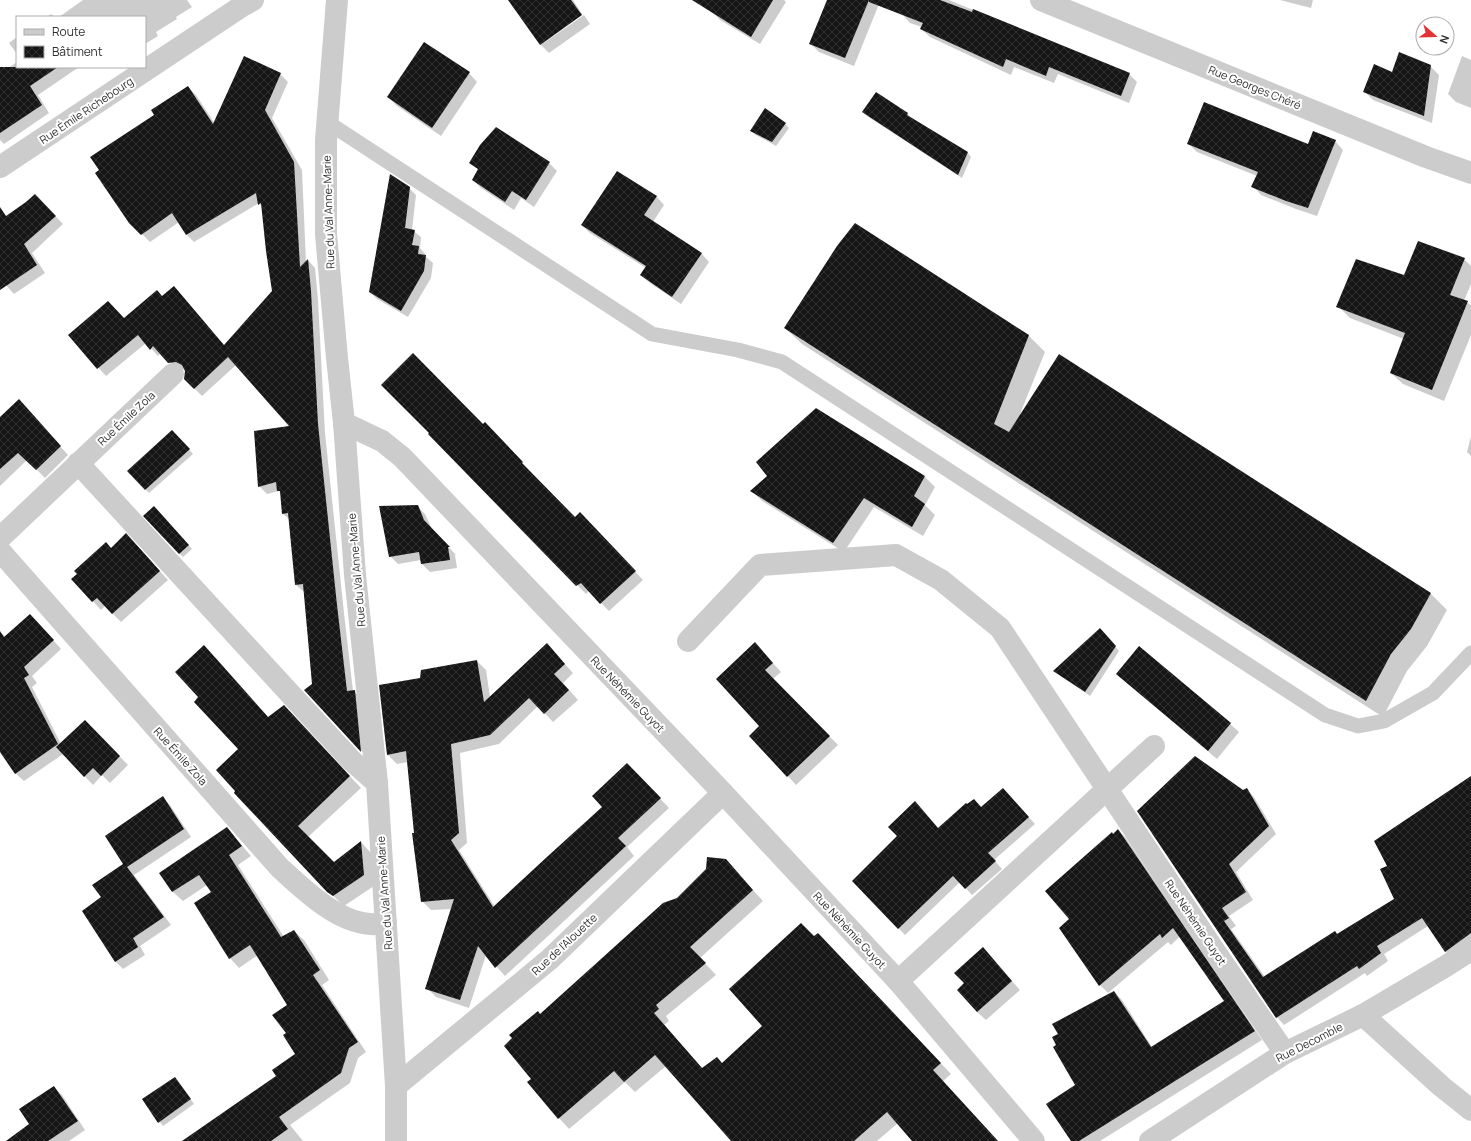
<svg xmlns="http://www.w3.org/2000/svg" width="1471" height="1141" font-family="Manrope,sans-serif">
<style>
.shadow{fill:#0003}
.building{fill:url(#building-cross-hatch)}
.lines{fill:none;stroke-linecap:round;stroke-linejoin:round}
.service{stroke:#ccc;stroke-width:15}
.minor{stroke:#ccc;stroke-width:22}
.labels{text-anchor:middle;dominant-baseline:central;stroke-width:4;stroke-linejoin:round;paint-order:stroke}
.street-label{font-size:11px;fill:#2f2f2f;stroke:#fff}
</style>
<defs>
<pattern id="building-cross-hatch" width="8" height="8" patternUnits="userSpaceOnUse"><rect width="8" height="8" fill="#161616"/><path d="M0 0l8 8M0 8l8-8" fill="none" stroke="#303030"/></pattern>
</defs>
<rect width="100%" height="100%" fill="#fff"/>
<!-- shadow -->
<g class="shadow">
<path d="M83,0H187L192,7L176,17L177,19L156,32L158,36L145,44V17H59Z"/>
<path d="M523,0H573L582,14L541,45L514,6Z"/>
<path d="M719,0H784L786,2L760,44L720,20L712,11Z"/>
<path d="M828,0H875L879,4L854,66L819,52L810,43Z"/>
<path d="M908,0H949L1129,74L1137,82L1129,103L1058,74L1054,83L1014,67L1011,75L930,37L921,29L922,27L910,23L902,14Z"/>
<path d="M1280,0H1313L1311,8Z"/>
<path d="M51,14L54,17H47Z"/>
<path d="M584,15L590,24L549,53L541,45Z"/>
<path d="M17,37V54L9,43Z"/>
<path d="M1462,56L1471,60V108L1456,102L1448,94Z"/>
<path d="M17,62V67H79L38,95L49,113L4,144L0,140V74Z"/>
<path d="M1430,66L1439,75L1432,123L1373,100L1364,91Z"/>
<path d="M469,73L477,82L441,136L397,106L388,97Z"/>
<path d="M280,74L288,82L272,118L302,170L306,262L308,260L315,268L318,300L325,433L344,613L353,691L362,698L368,758L305,690L313,684L304,592L296,585L290,520L283,514L282,494L279,491L267,494L259,486L291,427L236,365L202,396L185,379V369L177,370L161,353L158,356L146,343L106,376L69,335L124,319L162,297L224,346L274,291L263,208L259,203L194,242L186,234L179,222L150,242L130,222L155,115L188,87L196,95L215,124Z"/>
<path d="M863,112L908,114L911,119L967,152L971,157L962,178L867,116Z"/>
<path d="M785,124L789,128L776,146L756,135L752,131Z"/>
<path d="M1335,141L1343,150L1317,216L1296,209L1261,195L1253,186L1257,176L1197,152L1188,143L1308,145Z"/>
<path d="M471,162L549,163L557,171L534,207L521,198L514,210L481,188L473,180L479,170Z"/>
<path d="M409,188L416,195L412,230L421,237L420,248L425,254V256L433,263L431,278L408,317L377,299L370,292Z"/>
<path d="M656,196L664,205L653,222L701,253L709,262L681,304L650,283L641,275L646,268L590,233L582,225Z"/>
<path d="M43,203L63,224L32,253L45,273L14,294L2,281L0,282V221Z"/>
<path d="M855,224L1029,336L1045,352L1020,414L1430,593L1447,610L1427,646L1407,671L1383,717L802,344L785,328Z"/>
<path d="M1419,242L1464,259L1471,266V284L1464,301L1471,305V335L1444,401L1403,384L1391,373L1404,339L1350,318L1338,306L1405,277Z"/>
<path d="M27,409L68,455L45,478L27,460L0,486V418Z"/>
<path d="M816,410L925,477L935,487L925,505L935,515L923,536L874,507L844,552L762,501L752,491L769,476Z"/>
<path d="M485,424L575,519L588,522L643,580L609,611L589,591L586,594L429,434L483,426Z"/>
<path d="M176,435L193,454L149,493L128,471Z"/>
<path d="M1471,436V456L1467,452Z"/>
<path d="M417,506L425,514L432,529L456,555H455L457,568L430,572L422,564L421,560L398,564L390,556Z"/>
<path d="M158,511L192,549L183,557L179,553Z"/>
<path d="M134,543L168,580L121,622L105,606L101,610L72,579L111,549Z"/>
<path d="M39,624L61,649L32,676L37,683L32,687L61,744L85,721L128,765L110,783L102,775L93,785L63,754L24,781L15,773L0,750V632L6,637Z"/>
<path d="M1104,633L1119,651L1090,696L1055,671Z"/>
<path d="M547,644L573,673L563,683L578,700L553,722L538,706L499,744L460,753L467,843L459,850L495,907L604,807L636,773L669,808L627,847L634,856L505,976L486,955L469,1008L436,997L427,988L452,909L431,910L422,901L408,762L397,764L388,755L380,686L421,679L477,661L486,670L490,697Z"/>
<path d="M763,652L781,672L773,679L838,745L796,785L751,736L761,726Z"/>
<path d="M215,657L269,718L294,717L361,788L308,837L334,864L361,842L371,853L374,886L344,906L328,891L239,749L200,697Z"/>
<path d="M1126,682L1230,724L1239,732L1217,759Z"/>
<path d="M1471,779V946L1453,959L1445,951L1428,926L1384,954L1388,961L1367,976L1365,973L1284,1025L1277,1017L1138,811L1243,791L1246,789L1254,797L1276,834L1236,872L1253,900L1229,916L1236,926L1231,929L1265,977L1395,899L1388,866Z"/>
<path d="M1009,796L1035,824L994,860L1002,869L972,895L960,882L905,935L853,881L981,808Z"/>
<path d="M163,798L170,805L191,837L134,875L171,925L140,946L145,955L123,969L116,962L83,911L103,898L124,864Z"/>
<path d="M227,828L251,856L238,865L284,937L294,931L304,940L329,980L322,985L366,1052L358,1058L350,1083L290,1125L303,1141H213L277,1076L296,1054L287,1034L289,1006L258,955L239,968L230,958L212,893L207,885L183,901L173,892L161,874Z"/>
<path d="M1118,830L1126,838L1262,1040L1100,1141H1072L1076,1086L1114,992L1122,1000L1152,1047L1226,1001L1180,936L1171,945L1168,942L1108,993L1100,985L1071,919L1113,835Z"/>
<path d="M725,860L763,901L700,958L716,975L666,1016L669,1021L664,1025L703,1069L723,1064L763,1026L814,937L829,945L951,1074L943,1081L998,1141H914L898,1123L877,1141H730L731,1140L666,1066L635,1092L625,1082L569,1129L559,1118L533,1079L541,1015L677,899Z"/>
<path d="M983,949L1020,990L986,1020L977,1012L965,983Z"/>
<path d="M175,1078L194,1104L163,1126L143,1099Z"/>
<path d="M53,1087L62,1095L85,1130L69,1141H36L31,1125Z"/>
</g>
<!-- building -->
<g class="building">
<path d="M508,0H571L582,15L540,45Z"/>
<path d="M692,0H773L751,37Z"/>
<path d="M827,0H869L845,58L809,44Z"/>
<path d="M869,0H940L972,12L973,9L1130,73L1121,96L1049,67L1046,76L1006,59L1003,67L920,29L923,23L869,2Z"/>
<path d="M424,42L470,72L432,128L387,97Z"/>
<path d="M1399,52L1431,65L1424,116L1363,92L1374,64L1392,72Z"/>
<path d="M244,56L281,73L265,110L294,162L300,267L308,259L311,291L318,424L337,605L347,691L355,690L361,752L304,690L312,684L303,584L295,585L288,513L282,514L280,491H277L276,482L258,487L254,431L289,426L228,357L194,389L184,379L185,371L182,365L176,362L168,363L153,346L150,350L138,335L97,369L68,335L108,301L124,318L157,290L162,296L174,286L224,345L272,291L266,251L261,203L258,205L256,193L186,235L172,213L141,235L129,223L95,173L99,170L90,157L154,115L151,110L188,86L213,124Z"/>
<path d="M0,67H58L30,86L42,105L0,133Z"/>
<path d="M876,92L908,113L907,115L968,152L958,175L862,112Z"/>
<path d="M1204,102L1308,144L1313,131L1336,140L1308,208L1286,201L1251,187L1258,172L1187,144Z"/>
<path d="M765,108L786,123L772,142L750,131Z"/>
<path d="M496,127L550,162L526,200L512,191L505,202L472,180L478,169L469,163L480,145Z"/>
<path d="M617,171L657,196L644,215L702,253L672,297L640,275L646,266L581,225Z"/>
<path d="M390,174L410,187L405,228L415,230L412,245L419,246L418,254L426,255L424,271L401,311L369,292Z"/>
<path d="M35,194L56,216L24,244L37,265L0,290V207L6,216L26,202Z"/>
<path d="M855,223L1029,335L994,424L1009,432L1059,354L1431,593L1411,629L1391,654L1366,701L784,328L837,246Z"/>
<path d="M1418,241L1465,258L1450,295L1468,301L1432,390L1390,373L1405,333L1336,307L1356,259L1404,275Z"/>
<path d="M413,353L483,424L485,422L523,462L522,463L575,517L580,512L636,571L600,604L581,583L576,586L428,434L429,433L381,385Z"/>
<path d="M19,399L61,446L36,470L18,453L0,469V417Z"/>
<path d="M816,408L925,476L914,496L925,504L912,527L864,498L833,543L750,491L767,476L756,462Z"/>
<path d="M172,430L190,449L145,490L127,471Z"/>
<path d="M418,505L424,520L450,547H448L450,560L421,564L419,552L389,557L379,506Z"/>
<path d="M154,506L189,545L179,554L143,516Z"/>
<path d="M126,533L160,571L112,614L97,598L92,602L71,579L77,574L74,571L106,542L111,548Z"/>
<path d="M30,614L54,640L24,667L29,675L24,678L58,744L15,774L0,752V631L4,637Z"/>
<path d="M1100,628L1116,646L1085,692L1053,671Z"/>
<path d="M755,642L773,663L765,670L830,736L787,777L749,736L759,726L716,679Z"/>
<path d="M547,643L565,664L554,674L569,690L544,714L529,698L490,735L451,744L459,833L451,840L493,907L548,856L602,807L592,796L627,763L661,798L618,838L626,846L495,968L478,946L460,1000L425,989L454,899L421,902L412,833H414L406,751L387,755L379,685L420,678L421,670L477,660L484,702Z"/>
<path d="M204,645L268,717L284,705L350,776L298,826L334,862L361,841L364,875L333,896L327,892L234,793L235,791L216,770L238,749L194,702L198,697L175,672Z"/>
<path d="M1139,646L1231,723L1208,751L1116,674Z"/>
<path d="M85,720L120,756L101,776L93,768L84,777L56,747Z"/>
<path d="M1195,756L1243,790L1247,788L1269,826L1229,864L1246,892L1222,908L1229,918L1224,921L1263,977L1335,931L1337,934L1394,899L1380,869L1387,866L1374,841L1471,776V933L1445,952L1422,918L1377,946L1381,953L1359,969L1357,966L1276,1018L1137,811Z"/>
<path d="M1003,788L1029,817L988,853L996,861L965,889L953,876L898,929L852,881L897,836L888,827L915,801L938,828L966,803L967,804L974,799L981,807Z"/>
<path d="M163,796L184,829L127,867L164,917L133,938L138,947L115,962L82,911L101,897L92,885L123,864L105,836Z"/>
<path d="M227,827L242,846L229,855L281,937L294,930L320,970L313,975L358,1042L349,1048L341,1073L279,1117L288,1129L271,1141H182L276,1076L272,1070L295,1054L283,1035L286,1033L272,1015L287,1005L250,945L229,959L194,903L211,892L199,875L172,892L159,873Z"/>
<path d="M1118,829L1255,1031L1079,1141H1071L1046,1104L1075,1085L1053,1047L1056,1045L1052,1037L1058,1034L1052,1024L1114,991L1151,1047L1224,1001L1173,928L1162,938L1160,934L1099,986L1059,928L1069,919L1045,891L1112,832L1113,834Z"/>
<path d="M707,857L726,859L753,890L690,947L706,963L656,1005L659,1009L654,1013L702,1068L717,1057L722,1063L762,1026L729,989L801,923L814,936L818,933L941,1063L933,1070L998,1141H912L887,1112L854,1141H731L655,1055L624,1082L614,1071L558,1119L527,1082L531,1079L504,1046L512,1038L509,1035L538,1011L540,1014L663,903L677,898L706,869Z"/>
<path d="M983,947L1012,981L977,1012L957,990L964,983L954,973Z"/>
<path d="M175,1077L191,1099L158,1123L142,1099Z"/>
<path d="M54,1086L78,1121L48,1141H6L29,1124L19,1109Z"/>
</g>
<g class="lines">
<!-- service -->
<path class="service" d="M327,122L652,334L738,350L782,362L1325,715L1358,726L1384,721L1433,693L1471,653"/>
<!-- minor -->
<g class="minor">
<path d="M337,0L326,140V234L337,358L344,423L355,575L377,783L396,1086V1141"/>
<path d="M1041,0L1426,157L1471,173"/>
<path d="M0,167L242,6L253,0"/>
<path d="M344,423L382,441L402,457L723,793L898,981L1034,1141"/>
<path d="M78,463L351,760L377,783"/>
<path d="M0,538L173,374"/>
<path d="M0,551L280,868C304,890 337,922 370,924C375,925 381,923 386,923"/>
<path d="M688,641L760,565L896,555L941,580L1000,628L1214,950L1285,1053"/>
<path d="M898,981L1154,746"/>
<path d="M1363,1015L1441,1086L1471,1110"/>
<path d="M396,1086L550,959L723,793"/>
<path d="M1150,1141L1285,1053L1363,1015L1446,966L1471,950"/>
</g>
</g>
<g class="labels">
<!-- street labels -->
<g class="street-label">
<text transform="translate(1255 87) rotate(22)">Rue Georges Chéré</text>
<text transform="translate(86 110) rotate(-34)">Rue Émile Richebourg</text>
<text transform="translate(328 212) rotate(-92)">Rue du Val Anne-Marie</text>
<text transform="translate(126 418) rotate(-43)">Rue Émile Zola</text>
<text transform="translate(356 570) rotate(-95)">Rue du Val Anne-Marie</text>
<text transform="translate(628 694) rotate(46)">Rue Néhémie Guyot</text>
<text transform="translate(181 756) rotate(48)">Rue Émile Zola</text>
<text transform="translate(384 893) rotate(-94)">Rue du Val Anne-Marie</text>
<text transform="translate(1196 922) rotate(56)">Rue Néhémie Guyot</text>
<text transform="translate(850 930) rotate(47)">Rue Néhémie Guyot</text>
<text transform="translate(564 944) rotate(-43)">Rue de l'Alouette</text>
<text transform="translate(1309 1042) rotate(-27)">Rue Decomble</text>
</g>
</g>
<!-- legend -->
<rect x="16" y="16" width="130" height="52" fill="#ffffff" stroke="#acacac"/>
<rect x="24" y="29" width="20" height="6" fill="#cccccc" stroke="#acacac"/>
<text x="52" y="36" font-size="12" fill="#2f2f2f">Route</text>
<rect x="24" y="46" width="20" height="12" fill="url(#building-cross-hatch)" stroke="#acacac"/>
<text x="52" y="56" font-size="12" fill="#2f2f2f">Bâtiment</text>
<!-- north arrow -->
<g transform="translate(1435 36) rotate(110)"><circle r="19" fill="#ffffff" stroke="#acacac"/>
<path d="M0-3L7 15L0 10L-7 15Z" fill="#e43234"/>
<text y="-6" font-size="11" font-weight="bold" text-anchor="middle" fill="#2f2f2f">N</text>
</g>
</svg>
